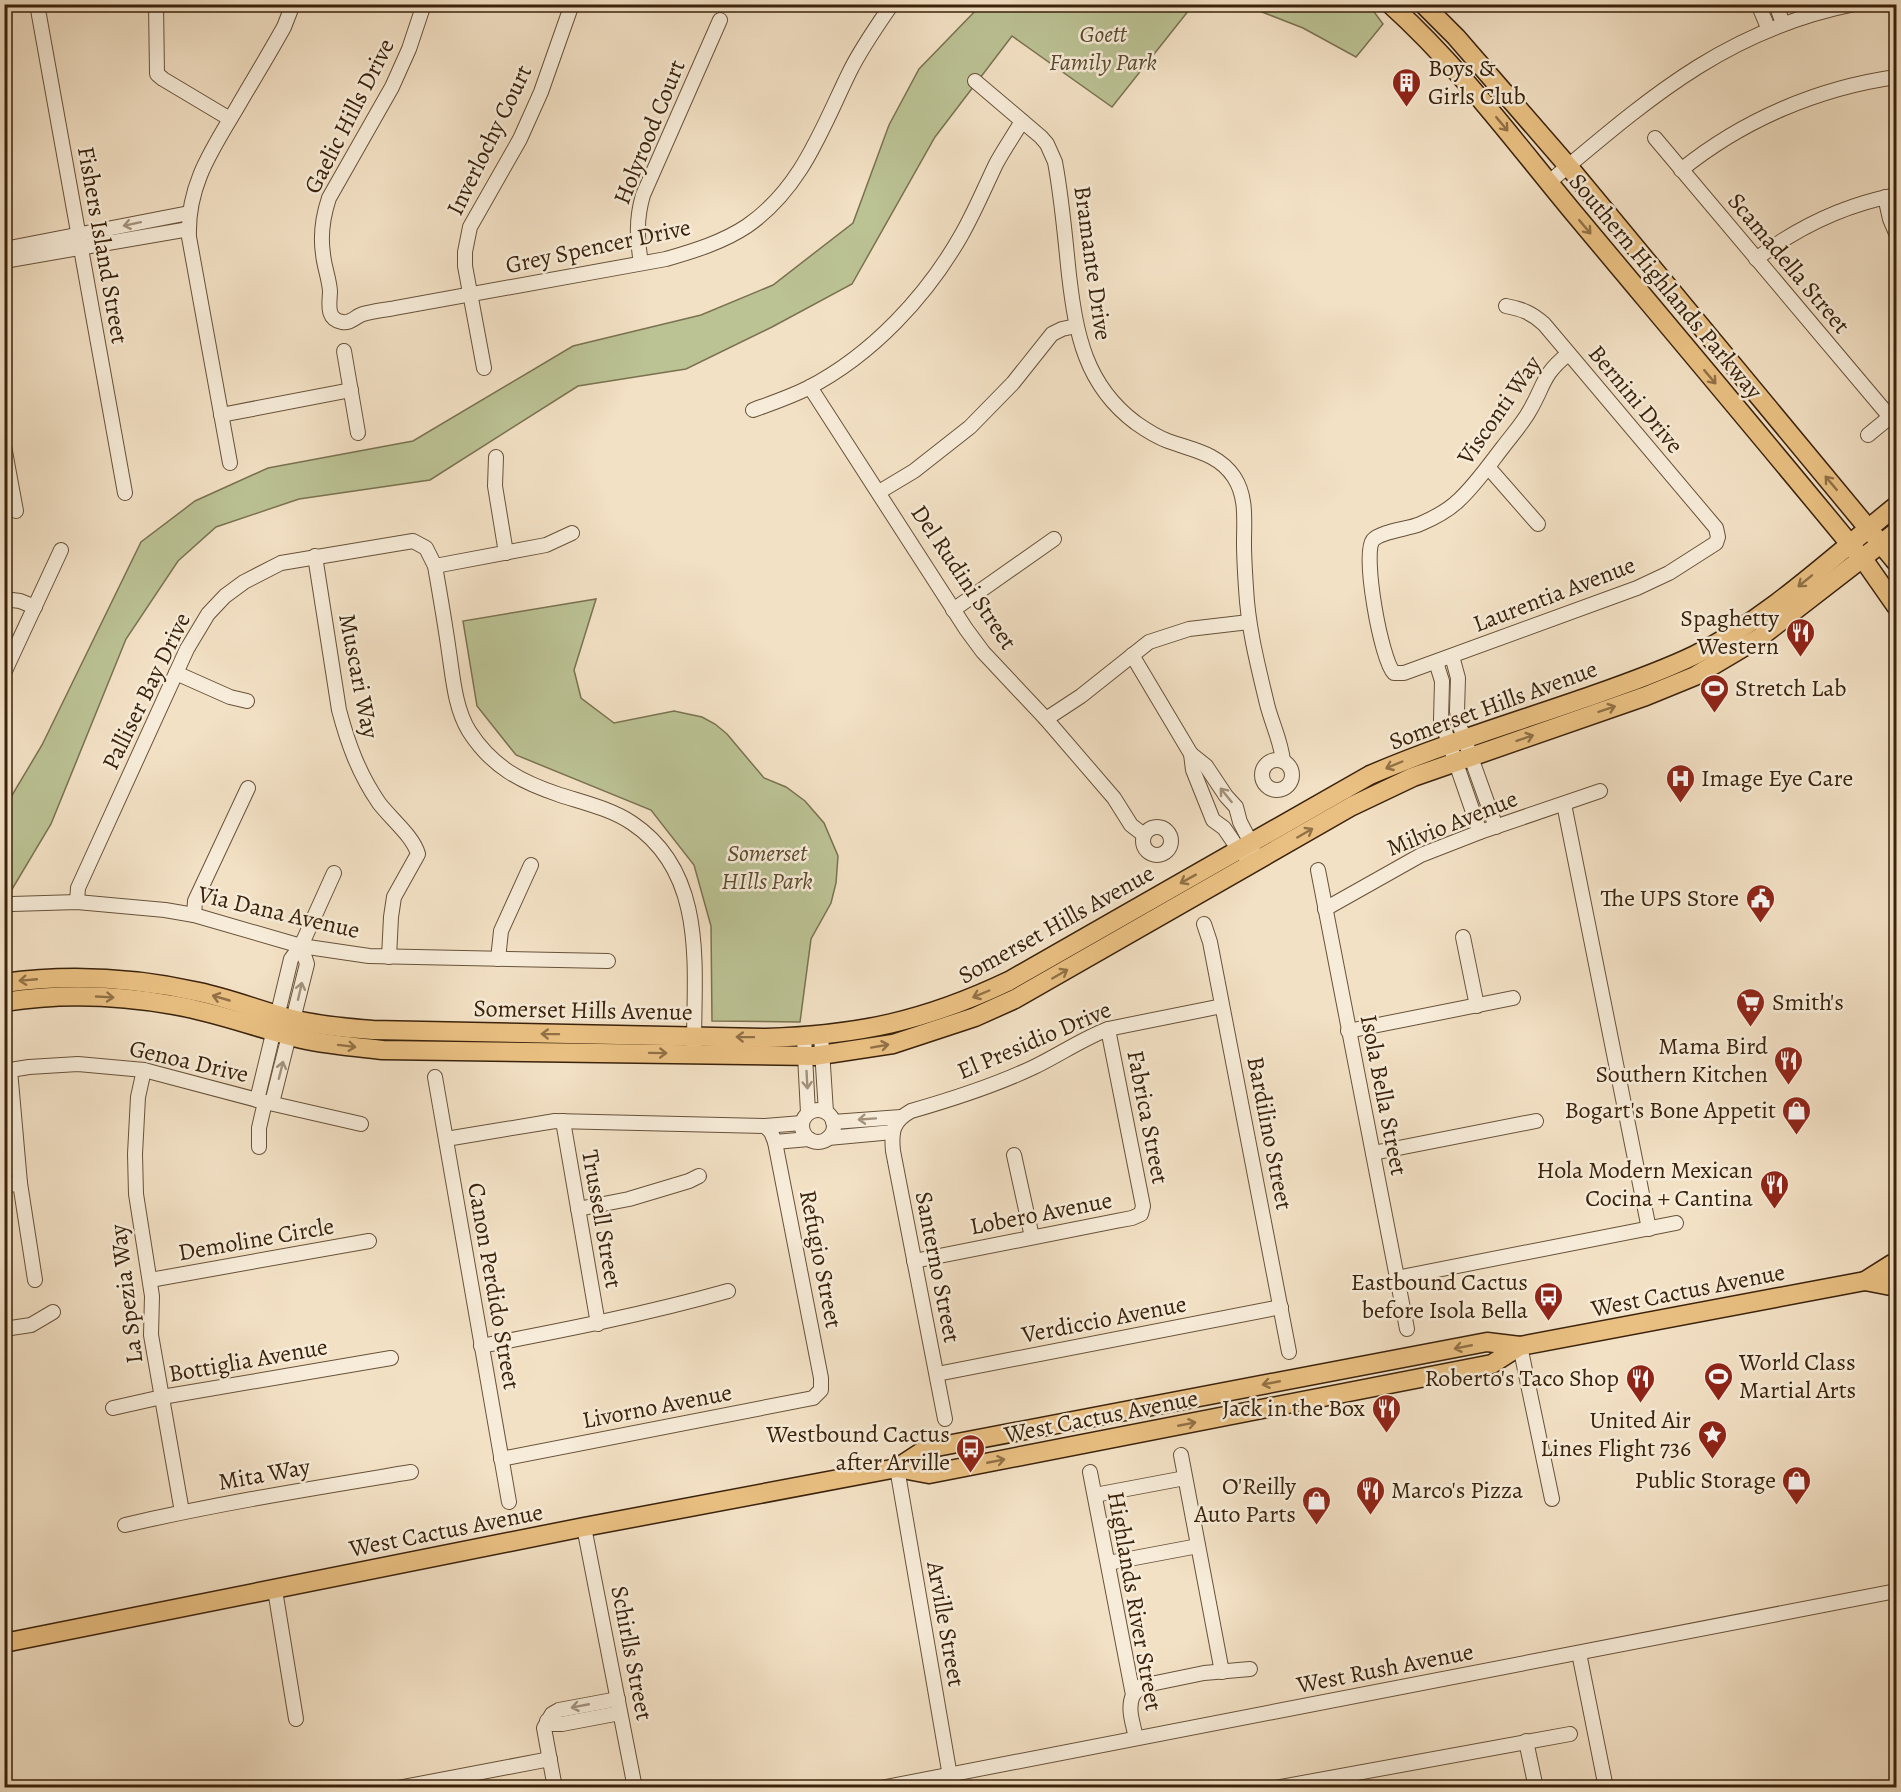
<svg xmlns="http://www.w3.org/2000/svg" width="1901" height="1792" font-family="Alegreya,serif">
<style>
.green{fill:#bbc294;stroke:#7a7250;stroke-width:1.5}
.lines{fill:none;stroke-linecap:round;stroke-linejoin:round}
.minor-casing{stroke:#68523a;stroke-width:16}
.major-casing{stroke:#3a220b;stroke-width:21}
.minor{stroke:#f7ecd9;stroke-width:14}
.major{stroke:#eac082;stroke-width:18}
.oneway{stroke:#927146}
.oneway2{stroke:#a2917c}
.labels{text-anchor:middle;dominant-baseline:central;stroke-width:5;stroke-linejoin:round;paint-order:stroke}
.park-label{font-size:24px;font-style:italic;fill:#5a4a2d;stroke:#f7ecd9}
.poi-label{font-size:24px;fill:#3a220b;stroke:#f7ecd9;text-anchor:end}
.street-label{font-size:24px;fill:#3a220b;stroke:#f7ecd9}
</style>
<rect width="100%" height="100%" fill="#f3e1c5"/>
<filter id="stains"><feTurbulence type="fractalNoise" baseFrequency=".00333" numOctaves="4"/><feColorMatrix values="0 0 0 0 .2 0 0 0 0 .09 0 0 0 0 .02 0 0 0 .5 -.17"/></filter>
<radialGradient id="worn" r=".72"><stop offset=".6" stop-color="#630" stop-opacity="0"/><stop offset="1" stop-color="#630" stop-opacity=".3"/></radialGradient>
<!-- green -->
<g class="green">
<path d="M981,5H1193L1112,107L1012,36L935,137L852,284L772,327L686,369L578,386L430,480L299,499L216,527L178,561L126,639L51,824L5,901V807L42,745L141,542L195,501L268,468L413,441L573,346L701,315L773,285L853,223L889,125L919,69Z"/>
<path d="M1244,5H1369L1383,24L1356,57L1303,28Z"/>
<path d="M596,599L574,670L581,698L614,723L674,711L702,717L715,724L727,734L764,778L786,787L805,801L824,823L838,856L836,883L831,903L811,939L800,1022L712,1021L711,926L694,865L651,810L516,755L477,706L463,621Z"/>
</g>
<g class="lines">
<defs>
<g id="minor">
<path d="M37,4L125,493"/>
<path d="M156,4L157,74L163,79L230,119"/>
<path d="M424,4L409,49L392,87L329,198C323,216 320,234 323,254C324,266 329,278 330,291C330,302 325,319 342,322C350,324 356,316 363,314C374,311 385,310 395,308L666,259C694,251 723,242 747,226C802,188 822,128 850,71C862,47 877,26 892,4"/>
<path d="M1758,4L1769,30"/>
<path d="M1776,4L1783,24"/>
<path d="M975,81L1041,137L1047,144L1055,162C1062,199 1065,237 1069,275C1076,334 1085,385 1136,423C1146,430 1157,437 1168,441C1192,450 1218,453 1234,477C1247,497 1244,520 1244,543C1244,558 1245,573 1246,588C1248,628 1258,666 1267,704C1272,724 1281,741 1283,761"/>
<path d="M1655,138L1890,417"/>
<path d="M1681,170C1743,120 1818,88 1896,77"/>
<path d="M1548,183C1646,101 1724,30 1855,4"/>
<path d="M1885,197L1890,219L1896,233"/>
<path d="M4,249L189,213"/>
<path d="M1756,259C1798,227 1844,205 1896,195"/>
<path d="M4,261L189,229"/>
<path d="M641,263C637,239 636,219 643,195L720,20"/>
<path d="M1506,306C1522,309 1532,313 1544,324L1716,528L1718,537L1716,543L1669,573L1637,588L1404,673H1394C1381,660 1362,554 1373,540C1381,531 1409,529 1420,524C1434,518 1449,510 1459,500C1476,484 1489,465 1503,447C1512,435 1523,423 1530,410C1545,384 1542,375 1568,354"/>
<path d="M344,351L358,433"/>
<path d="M484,368L465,266V252L470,227L520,139L541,92L572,4"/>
<path d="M810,387L966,629L983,652L1046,719L1114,798L1131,825L1144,835"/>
<path d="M753,410C772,403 790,397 808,388C872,355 927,296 962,234C975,211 985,187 996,164C1004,149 1014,135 1022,121"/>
<path d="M221,415L351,390"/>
<path d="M1868,435L1896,412"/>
<path d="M4,446L16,511"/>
<path d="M496,457L495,486L506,553"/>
<path d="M230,463L189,237C187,185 212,150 238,106C253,80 269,54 284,27L293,4"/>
<path d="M1488,467L1538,524"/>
<path d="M879,492L914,471L970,427L1013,383L1052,334L1062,329L1076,326"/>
<path d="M315,556L339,710C348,744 359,774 379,803C391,819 413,836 418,854L394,897L391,917L389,957"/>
<path d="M435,566L546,545L572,533"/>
<path d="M4,599L20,601L35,607"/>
<path d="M953,610L1054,539"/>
<path d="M1132,655L1191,754L1193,770L1213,820L1224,828L1239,850L1244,855"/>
<path d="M1452,656L1458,678L1457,711L1459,724L1496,827"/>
<path d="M1436,662L1442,681L1441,720L1480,832"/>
<path d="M4,673L61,550"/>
<path d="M176,673L230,697L247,701"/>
<path d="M1046,719L1081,696L1149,642L1189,629L1249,622"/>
<path d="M1191,754L1206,766L1226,796L1236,807L1240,822L1251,843L1253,851"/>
<circle cx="1277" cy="775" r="15"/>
<path d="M1564,804L1649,1229"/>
<circle cx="1157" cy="841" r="14"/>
<path d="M1318,870L1407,1329"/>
<path d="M77,902L78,888L187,649L208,614L225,596L244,582L281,563L413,541L426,548L435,566C440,595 445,623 449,652C453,678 455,708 469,731C492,767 521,782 560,795C585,803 611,809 632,823C707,873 694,967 694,1045"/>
<path d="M12,904L77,902L165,910L194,915L301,946L369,956L608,961"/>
<path d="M1325,909L1421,855L1480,832L1600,791"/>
<path d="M194,915L195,901L248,788"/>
<path d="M1204,924L1210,942L1289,1352"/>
<path d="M1463,937L1477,1006"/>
<path d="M498,959L501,931L531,865"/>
<path d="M1348,1031L1513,998"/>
<path d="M821,1035L826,1112"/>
<path d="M804,1036L808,1113"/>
<path d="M10,1070L20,1183L35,1280"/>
<path d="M144,1070L138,1097L135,1154L136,1194L152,1296L151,1335L182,1512"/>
<path d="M4,1071L29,1067L78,1064L144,1070L265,1102L361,1124"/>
<path d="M435,1077L509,1502"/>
<path d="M257,1100L291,959L301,946L334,873"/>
<path d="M272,1103L307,964L301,946"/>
<circle cx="818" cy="1126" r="16"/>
<path d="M563,1121L598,1324"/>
<path d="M833,1122L901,1117"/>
<path d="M765,1126L802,1123"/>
<path d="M828,1138L893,1132"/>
<path d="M446,1139L555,1121L765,1126L771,1132L775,1142L821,1378V1390L813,1398L501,1459"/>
<path d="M775,1142L809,1139"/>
<path d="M259,1147V1128L265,1102"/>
<path d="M1373,1153L1536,1121"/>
<path d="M1014,1155L1032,1237"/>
<path d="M4,1186L20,1183"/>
<path d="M578,1209L629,1199L689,1181L699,1176"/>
<path d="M914,1261L1116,1221L1132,1218L1141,1214L1143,1206L1108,1029"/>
<path d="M1396,1278L1676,1223"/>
<path d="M150,1280L369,1241"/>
<path d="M4,1329L31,1325L53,1312"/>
<path d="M481,1346C564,1330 646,1314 728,1291"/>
<path d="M1520,1346L1552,1499"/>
<path d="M937,1374L1281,1307"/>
<path d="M113,1408L162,1397L391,1358"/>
<path d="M945,1419L893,1151C891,1131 893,1121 911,1111C953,1099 994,1086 1034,1067C1059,1055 1082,1039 1108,1029L1222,1006"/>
<path d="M1181,1455L1222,1672"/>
<path d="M897,1468L952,1788"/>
<path d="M1090,1472L1133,1695C1127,1709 1133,1723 1136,1738"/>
<path d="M1095,1495L1185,1478"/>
<path d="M125,1525C220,1503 315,1488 411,1472"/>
<path d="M584,1527L635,1788"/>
<path d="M1108,1563L1198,1546"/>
<path d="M275,1590L296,1719"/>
<path d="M1579,1653L1606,1788"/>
<path d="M1133,1695L1141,1686L1204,1673L1250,1669"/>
<path d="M547,1721L553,1724H562L620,1713"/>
<path d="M1526,1741L1536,1788"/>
<path d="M398,1788L550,1759"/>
<path d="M555,1788L544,1728L552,1714L559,1710L618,1699"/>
<path d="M881,1788L1896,1591"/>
<path d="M1275,1788L1570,1734"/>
</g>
<g id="major">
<path d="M1390,4C1461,68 1517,145 1578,218C1675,334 1772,449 1868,566L1896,606"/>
<path d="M1423,4L1456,37L1568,166L1896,562"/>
<path d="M4,983C69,974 136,978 199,992C232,999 263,1012 296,1020C321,1026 347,1028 373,1030L766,1038C859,1035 925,1021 1009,981L1370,775C1440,745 1513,723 1585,698C1622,685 1660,672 1695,655C1770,617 1831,558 1896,506"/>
<path d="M4,1002C61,993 117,995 173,1005C217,1012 259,1029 302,1039C329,1045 356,1047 383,1050L814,1056L893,1044L975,1017L1015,999L1352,806L1413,777L1646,696L1695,676L1759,638L1896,532"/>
<path d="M1865,1281L1892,1264L1896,1263"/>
<path d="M897,1468L926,1449L1487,1342L1520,1346L1865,1281L1896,1287"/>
<path d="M4,1643L584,1527L897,1468L929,1474L1492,1364L1520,1346"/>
</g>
</defs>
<!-- minor casing -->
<use href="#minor" class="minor-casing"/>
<!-- major casing -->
<use href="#major" class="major-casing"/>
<!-- minor -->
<use href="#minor" class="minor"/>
<!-- major -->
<use href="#major" class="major"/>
</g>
<!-- one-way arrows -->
<defs><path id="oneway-shaft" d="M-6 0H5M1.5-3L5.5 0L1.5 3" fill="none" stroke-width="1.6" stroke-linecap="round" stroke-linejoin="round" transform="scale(1.5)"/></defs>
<g class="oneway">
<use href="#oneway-shaft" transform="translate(1502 124) rotate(50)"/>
<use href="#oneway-shaft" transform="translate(1585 227) rotate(50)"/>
<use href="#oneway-shaft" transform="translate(1710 377) rotate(50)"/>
<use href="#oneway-shaft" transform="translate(1831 483) rotate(-130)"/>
<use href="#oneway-shaft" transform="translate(1805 581) rotate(141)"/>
<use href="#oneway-shaft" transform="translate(1607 709) rotate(-19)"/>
<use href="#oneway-shaft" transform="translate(1525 738) rotate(-19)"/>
<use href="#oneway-shaft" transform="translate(1394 765) rotate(157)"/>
<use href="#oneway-shaft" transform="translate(1305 833) rotate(-30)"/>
<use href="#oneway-shaft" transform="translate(1188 879) rotate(151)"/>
<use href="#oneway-shaft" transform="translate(1060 974) rotate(-30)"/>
<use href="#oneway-shaft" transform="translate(28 980) rotate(175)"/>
<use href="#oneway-shaft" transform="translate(981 994) rotate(157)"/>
<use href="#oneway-shaft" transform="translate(105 997) rotate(3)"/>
<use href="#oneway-shaft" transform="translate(221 998) rotate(-164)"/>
<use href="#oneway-shaft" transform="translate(550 1034) rotate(-179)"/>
<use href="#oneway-shaft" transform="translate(745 1037) rotate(-179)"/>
<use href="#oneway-shaft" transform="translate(347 1046) rotate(7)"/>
<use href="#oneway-shaft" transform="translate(880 1046) rotate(-10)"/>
<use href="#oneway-shaft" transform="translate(658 1053) rotate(1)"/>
<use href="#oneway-shaft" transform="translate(1463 1347) rotate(169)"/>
<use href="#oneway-shaft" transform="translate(1271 1383) rotate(169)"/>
<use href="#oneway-shaft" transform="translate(1187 1424) rotate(-11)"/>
<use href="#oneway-shaft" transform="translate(996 1461) rotate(-11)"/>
</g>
<g class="oneway2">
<use href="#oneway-shaft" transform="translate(132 224) rotate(168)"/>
<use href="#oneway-shaft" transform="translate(1226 795) rotate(-129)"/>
<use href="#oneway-shaft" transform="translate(300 991) rotate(-77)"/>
<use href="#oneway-shaft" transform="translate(281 1070) rotate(-76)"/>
<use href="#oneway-shaft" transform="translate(807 1080) rotate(87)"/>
<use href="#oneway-shaft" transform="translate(867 1119) rotate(176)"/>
<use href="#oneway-shaft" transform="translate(580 1706) rotate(169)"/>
</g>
<!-- icons -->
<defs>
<symbol id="building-pin" viewBox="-11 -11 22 30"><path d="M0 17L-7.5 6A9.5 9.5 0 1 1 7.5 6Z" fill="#8f2418" stroke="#f7ecd9"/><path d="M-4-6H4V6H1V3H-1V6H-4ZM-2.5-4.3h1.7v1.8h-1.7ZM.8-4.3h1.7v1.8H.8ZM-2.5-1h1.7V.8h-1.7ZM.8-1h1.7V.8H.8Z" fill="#fff"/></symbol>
<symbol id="restaurant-pin" viewBox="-11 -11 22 30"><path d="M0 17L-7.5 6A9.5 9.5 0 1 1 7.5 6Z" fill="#8f2418" stroke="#f7ecd9"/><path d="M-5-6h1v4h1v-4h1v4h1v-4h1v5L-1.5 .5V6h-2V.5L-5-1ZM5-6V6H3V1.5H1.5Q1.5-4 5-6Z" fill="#fff"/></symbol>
<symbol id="stadium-pin" viewBox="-11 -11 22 30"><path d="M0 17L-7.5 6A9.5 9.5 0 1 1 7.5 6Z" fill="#8f2418" stroke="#f7ecd9"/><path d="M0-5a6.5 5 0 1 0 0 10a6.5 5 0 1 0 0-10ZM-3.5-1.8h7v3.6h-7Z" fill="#fff"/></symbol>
<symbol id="hospital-pin" viewBox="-11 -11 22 30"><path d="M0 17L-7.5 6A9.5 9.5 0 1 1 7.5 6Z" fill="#8f2418" stroke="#f7ecd9"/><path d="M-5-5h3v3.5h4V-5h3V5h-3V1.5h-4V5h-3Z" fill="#fff"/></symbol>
<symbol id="civic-pin" viewBox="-11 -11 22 30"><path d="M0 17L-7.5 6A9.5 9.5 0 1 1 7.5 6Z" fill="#8f2418" stroke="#f7ecd9"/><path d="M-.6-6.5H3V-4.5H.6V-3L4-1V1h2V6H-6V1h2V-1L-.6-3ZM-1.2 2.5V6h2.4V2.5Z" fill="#fff"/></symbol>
<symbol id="supermarket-pin" viewBox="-11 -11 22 30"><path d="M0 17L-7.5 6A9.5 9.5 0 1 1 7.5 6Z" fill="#8f2418" stroke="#f7ecd9"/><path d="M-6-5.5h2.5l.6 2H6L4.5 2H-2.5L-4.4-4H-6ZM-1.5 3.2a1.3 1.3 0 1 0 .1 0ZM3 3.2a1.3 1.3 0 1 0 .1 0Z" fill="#fff"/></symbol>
<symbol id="shop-pin" viewBox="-11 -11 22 30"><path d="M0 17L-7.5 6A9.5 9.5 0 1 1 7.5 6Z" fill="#8f2418" stroke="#f7ecd9"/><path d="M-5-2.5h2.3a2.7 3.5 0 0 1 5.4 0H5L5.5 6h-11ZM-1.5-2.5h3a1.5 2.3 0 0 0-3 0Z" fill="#fff"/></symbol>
<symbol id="bus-pin" viewBox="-11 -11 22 30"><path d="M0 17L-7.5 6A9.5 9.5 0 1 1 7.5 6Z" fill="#8f2418" stroke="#f7ecd9"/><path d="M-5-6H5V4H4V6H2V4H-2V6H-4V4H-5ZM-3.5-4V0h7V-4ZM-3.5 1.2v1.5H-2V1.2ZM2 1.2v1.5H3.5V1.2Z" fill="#fff"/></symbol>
<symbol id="sight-pin" viewBox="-11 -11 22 30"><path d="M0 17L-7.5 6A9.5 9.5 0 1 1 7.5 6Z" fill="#8f2418" stroke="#f7ecd9"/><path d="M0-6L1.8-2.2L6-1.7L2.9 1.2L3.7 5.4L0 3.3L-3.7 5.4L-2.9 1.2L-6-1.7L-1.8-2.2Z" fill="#fff"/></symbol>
</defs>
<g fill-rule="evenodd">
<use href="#building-pin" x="1390" y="66" width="33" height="45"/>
<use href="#restaurant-pin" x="1784" y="616" width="33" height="45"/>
<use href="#stadium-pin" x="1698" y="672" width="33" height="45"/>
<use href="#hospital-pin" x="1664" y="762" width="33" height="45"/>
<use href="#civic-pin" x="1744" y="882" width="33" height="45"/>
<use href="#supermarket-pin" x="1734" y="986" width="33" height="45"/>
<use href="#restaurant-pin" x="1772" y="1044" width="33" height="45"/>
<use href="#shop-pin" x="1780" y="1094" width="33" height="45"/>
<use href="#restaurant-pin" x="1758" y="1168" width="33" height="45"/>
<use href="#bus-pin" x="1532" y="1280" width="33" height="45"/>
<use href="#stadium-pin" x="1702" y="1360" width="33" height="45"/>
<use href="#restaurant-pin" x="1624" y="1362" width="33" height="45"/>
<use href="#restaurant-pin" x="1370" y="1392" width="33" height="45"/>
<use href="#sight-pin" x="1696" y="1418" width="33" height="45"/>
<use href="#bus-pin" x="954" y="1432" width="33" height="45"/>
<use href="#shop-pin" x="1780" y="1464" width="33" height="45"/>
<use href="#restaurant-pin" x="1354" y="1474" width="33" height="45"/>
<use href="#shop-pin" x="1300" y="1484" width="33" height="45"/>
</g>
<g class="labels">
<!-- park labels -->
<g class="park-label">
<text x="1103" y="34">Goett<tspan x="1103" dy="28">Family Park</tspan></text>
<text x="767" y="853">Somerset<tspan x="767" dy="28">HIlls Park</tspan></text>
</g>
<!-- poi labels -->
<g class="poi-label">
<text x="1428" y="68" text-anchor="start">Boys &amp;<tspan x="1428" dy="28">Girls Club</tspan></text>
<text x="1779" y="618">Spaghetty<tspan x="1779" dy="28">Western</tspan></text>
<text x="1735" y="688" text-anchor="start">Stretch Lab</text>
<text x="1701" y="778" text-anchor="start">Image Eye Care</text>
<text x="1739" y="898">The UPS Store</text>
<text x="1772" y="1002" text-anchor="start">Smith's</text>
<text x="1768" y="1046">Mama Bird<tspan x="1768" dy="28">Southern Kitchen</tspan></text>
<text x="1776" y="1110">Bogart's Bone Appetit</text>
<text x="1753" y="1170">Hola Modern Mexican<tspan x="1753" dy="28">Cocina + Cantina</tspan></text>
<text x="1528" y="1282">Eastbound Cactus<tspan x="1528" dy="28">before Isola Bella</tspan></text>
<text x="1739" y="1362" text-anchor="start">World Class<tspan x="1739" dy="28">Martial Arts</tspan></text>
<text x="1619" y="1378">Roberto's Taco Shop</text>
<text x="1365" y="1408">Jack in the Box</text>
<text x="1691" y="1420">United Air<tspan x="1691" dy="28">Lines Flight 736</tspan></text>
<text x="950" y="1434">Westbound Cactus<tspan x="950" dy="28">after Arville</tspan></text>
<text x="1776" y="1480">Public Storage</text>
<text x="1296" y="1486">O'Reilly<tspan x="1296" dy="28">Auto Parts</tspan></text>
<text x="1391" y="1490" text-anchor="start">Marco's Pizza</text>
</g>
<!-- street labels -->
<g class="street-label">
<text transform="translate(349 116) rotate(-63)">Gaelic Hills Drive</text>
<text transform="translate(649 132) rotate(-68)">Holyrood Court</text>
<text transform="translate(489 140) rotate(-64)">Inverlochy Court</text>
<text transform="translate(103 245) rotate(80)">Fishers Island Street</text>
<text transform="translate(598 246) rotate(-12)">Grey Spencer Drive</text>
<text transform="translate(1093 263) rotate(82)">Bramante Drive</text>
<text transform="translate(1789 263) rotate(50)">Scamadella Street</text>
<text transform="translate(1666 286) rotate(50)">Southern Highlands Parkway</text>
<text transform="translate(1636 399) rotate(50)">Bernini Drive</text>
<text transform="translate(1499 410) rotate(-55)">Visconti Way</text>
<text transform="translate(964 577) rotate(56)">Del Rudini Street</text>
<text transform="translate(1554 594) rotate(-21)">Laurentia Avenue</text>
<text transform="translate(359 676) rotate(79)">Muscari Way</text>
<text transform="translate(146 691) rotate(-64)">Palliser Bay Drive</text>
<text transform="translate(1493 705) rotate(-20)">Somerset Hills Avenue</text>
<text transform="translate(1452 823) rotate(-22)">Milvio Avenue</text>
<text transform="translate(279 912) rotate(13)">Via Dana Avenue</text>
<text transform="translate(1056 924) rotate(-29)">Somerset Hills Avenue</text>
<text transform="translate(583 1010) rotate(1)">Somerset Hills Avenue</text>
<text transform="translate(1034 1040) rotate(-23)">El Presidio Drive</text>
<text transform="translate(189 1061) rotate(13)">Genoa Drive</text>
<text transform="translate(1384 1095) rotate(79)">Isola Bella Street</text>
<text transform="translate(1148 1117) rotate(79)">Fabrica Street</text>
<text transform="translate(1270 1133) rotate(79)">Bardilino Street</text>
<text transform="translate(1041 1213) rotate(-11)">Lobero Avenue</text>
<text transform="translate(602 1219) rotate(80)">Trussell Street</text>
<text transform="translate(256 1239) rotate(-10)">Demoline Circle</text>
<text transform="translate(821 1259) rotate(79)">Refugio Street</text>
<text transform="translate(938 1267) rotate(79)">Santerno Street</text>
<text transform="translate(494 1286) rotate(80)">Canon Perdido Street</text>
<text transform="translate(1688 1290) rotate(-11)">West Cactus Avenue</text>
<text transform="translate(126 1294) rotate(-97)">La Spezia Way</text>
<text transform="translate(1104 1319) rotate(-11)">Verdiccio Avenue</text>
<text transform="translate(248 1360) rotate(-10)">Bottiglia Avenue</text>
<text transform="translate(657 1406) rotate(-11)">Livorno Avenue</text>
<text transform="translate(1101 1416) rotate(-11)">West Cactus Avenue</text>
<text transform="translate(264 1474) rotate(-10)">Mita Way</text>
<text transform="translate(446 1530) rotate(-11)">West Cactus Avenue</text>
<text transform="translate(1135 1601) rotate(80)">Highlands River Street</text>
<text transform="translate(946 1624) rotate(80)">Arville Street</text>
<text transform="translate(632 1653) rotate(79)">Schirlls Street</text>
<text transform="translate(1385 1668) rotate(-11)">West Rush Avenue</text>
</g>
</g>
<!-- margin -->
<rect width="1901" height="1792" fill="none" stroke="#f3e1c5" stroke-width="24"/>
<rect x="6" y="6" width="1889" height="1780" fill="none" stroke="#3a220b" stroke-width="3"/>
<rect x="12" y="12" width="1877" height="1768" fill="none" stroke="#3a220b" stroke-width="1.5"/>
<rect width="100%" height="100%" filter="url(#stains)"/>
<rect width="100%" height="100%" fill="url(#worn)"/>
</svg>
